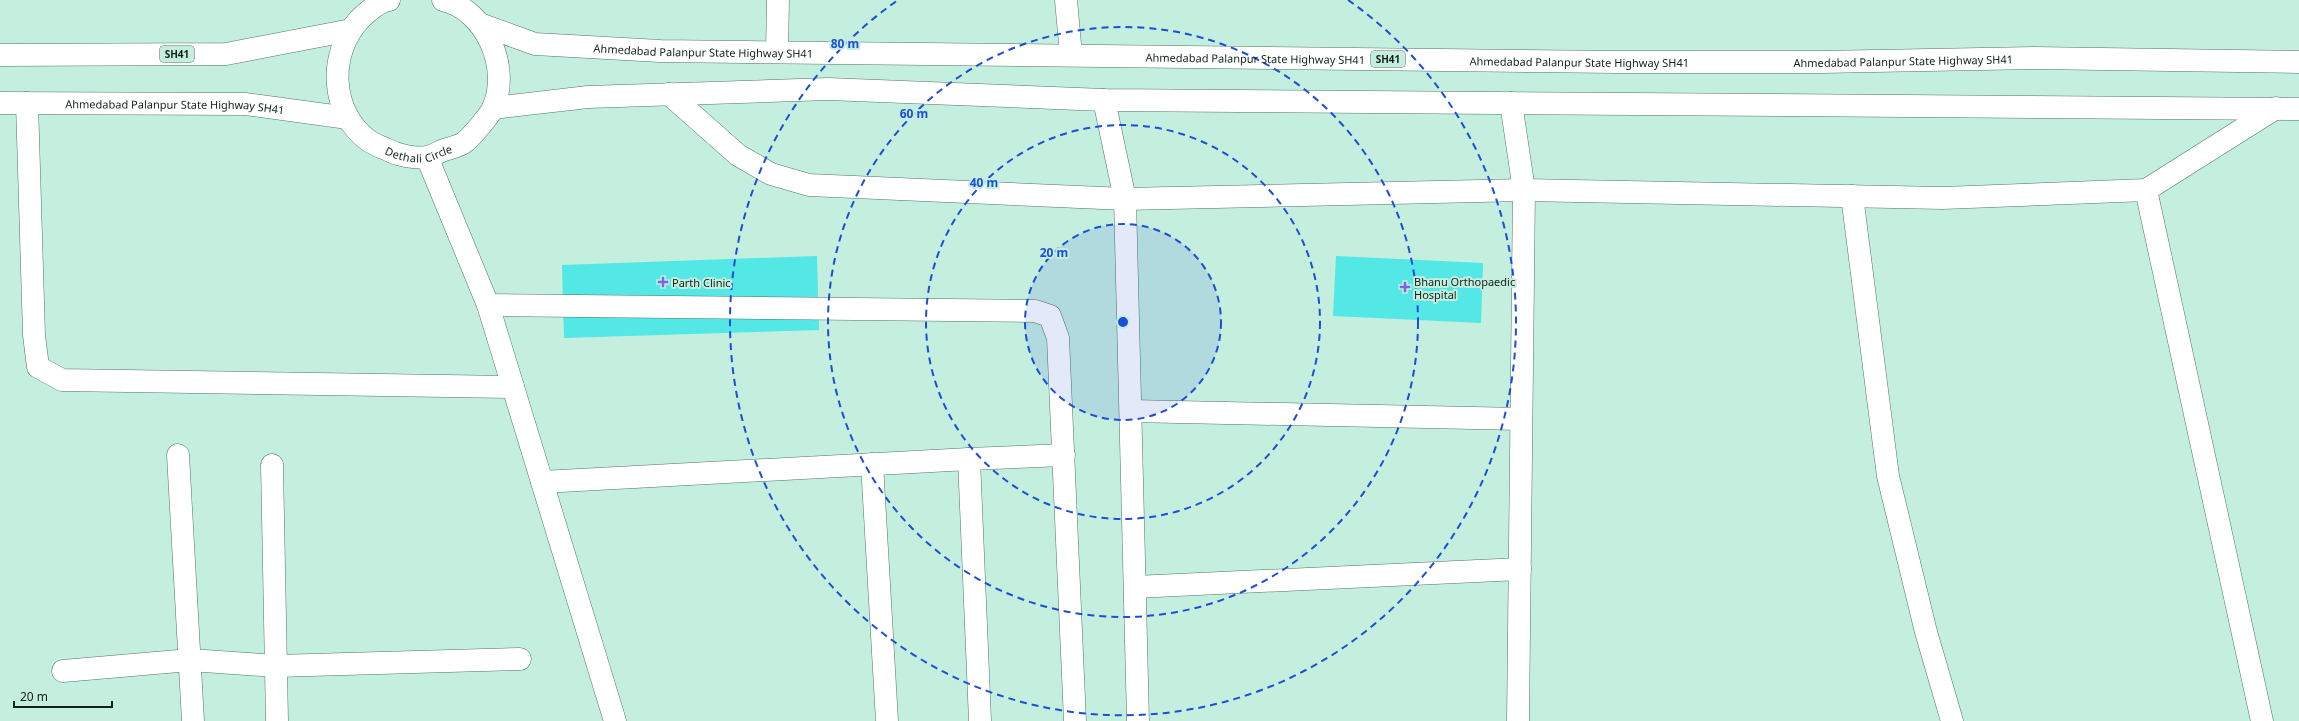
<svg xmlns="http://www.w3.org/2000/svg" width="2299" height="721" font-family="'Noto Sans',sans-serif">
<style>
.building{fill:#53e7e5}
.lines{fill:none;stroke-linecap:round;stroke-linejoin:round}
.minor-casing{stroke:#4f7668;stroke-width:23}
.tertiary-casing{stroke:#4f7668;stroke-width:23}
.primary-casing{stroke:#4f7668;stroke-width:23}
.minor{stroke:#fff;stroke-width:22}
.tertiary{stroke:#fff;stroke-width:22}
.primary{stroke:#fff;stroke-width:22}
.ring{fill:none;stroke:#1d4ed8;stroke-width:2;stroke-dasharray:7 5}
.poi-dot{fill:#7b66e1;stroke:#c4eede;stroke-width:1.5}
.labels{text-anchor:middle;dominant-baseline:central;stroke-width:4;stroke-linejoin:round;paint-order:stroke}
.shield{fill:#c4eede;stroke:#475e56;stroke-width:1}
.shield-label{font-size:10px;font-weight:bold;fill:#11211b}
.street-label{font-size:11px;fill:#11211b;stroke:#c4eede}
.poi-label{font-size:11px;fill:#11211b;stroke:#c4eede;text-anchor:start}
.centre{fill:#1d4ed8;stroke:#c4eede;stroke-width:2}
.ring-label{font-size:12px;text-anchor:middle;font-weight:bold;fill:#1d4ed8;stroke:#c4eede;stroke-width:4;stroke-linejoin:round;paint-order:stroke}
</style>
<rect width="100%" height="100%" fill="#c4eede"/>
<!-- building -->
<g class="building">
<path d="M817,256L819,330L564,338L562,265Z"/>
<path d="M1336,256L1483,263L1481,323L1333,316Z"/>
</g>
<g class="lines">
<defs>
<g id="minor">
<path d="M1066,0L1071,55"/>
<path d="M777,52L778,0"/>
<path d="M669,94L738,155L771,174L809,185L1125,199L1524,190L1943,198L2146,190L2276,108"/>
<path d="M1104,100L1125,199L1138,721"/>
<path d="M27,103L34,335L38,367L62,380L513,387"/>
<path d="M1511,103L1524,190L1518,721"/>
<path d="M2146,190L2262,721"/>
<path d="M1852,196L1888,476L1926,632L1952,721"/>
<path d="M488,305L1035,311L1050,316L1058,338L1075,721"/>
<path d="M1131,411L1521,419"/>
<path d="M178,455L193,721"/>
<path d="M969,459L1064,455"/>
<path d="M872,464L887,721"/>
<path d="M272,465L277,721"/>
<path d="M542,482L969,459L980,721"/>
<path d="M1135,587L1520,569"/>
<path d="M63,671L190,660L276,666L520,659"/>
</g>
<path id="tertiary" d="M427,157L488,305L615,721"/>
<g id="primary">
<path id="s1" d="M389,0C378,2 367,12 359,20C328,54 330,113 369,141C374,144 380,147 386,149C397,155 414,159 427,157C432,156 439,152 444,150C450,148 461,146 466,141C472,136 490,115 493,108C511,68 486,10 443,0"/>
<path id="s2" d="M480,24L535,44L660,51L1618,62H1822L2034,58L2299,62"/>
<path d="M0,55L226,54L351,30"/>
<path id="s3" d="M0,103L245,104L348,118"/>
<path d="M493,108L588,97L828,89L1104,100L2299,109"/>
</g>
</defs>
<!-- minor casing -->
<use href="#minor" class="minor-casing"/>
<!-- tertiary casing -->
<use href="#tertiary" class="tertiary-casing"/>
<!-- primary casing -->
<use href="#primary" class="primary-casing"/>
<!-- minor -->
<use href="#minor" class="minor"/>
<!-- tertiary -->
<use href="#tertiary" class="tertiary"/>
<!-- primary -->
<use href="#primary" class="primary"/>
</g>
<!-- distance rings -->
<circle cx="1123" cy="322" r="98" fill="#1d4ed8" fill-opacity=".12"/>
<g class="ring">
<circle cx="1123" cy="322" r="98"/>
<circle cx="1123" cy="322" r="197"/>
<circle cx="1123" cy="322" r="295"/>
<path d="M1348 0A393 393 0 1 1 898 0"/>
</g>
<!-- markers -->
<g class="poi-dot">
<path d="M661 276h4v4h4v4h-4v4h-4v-4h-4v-4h4z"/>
<path d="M1403 281h4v4h4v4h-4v4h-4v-4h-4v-4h4z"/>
</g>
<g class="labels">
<!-- shield labels -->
<g class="shield">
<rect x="160" y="46" width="34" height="16" rx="3"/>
<rect x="1371" y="51" width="34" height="16" rx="3"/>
</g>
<g class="shield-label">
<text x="177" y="54">SH41</text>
<text x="1388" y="59">SH41</text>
</g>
<!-- street labels -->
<g class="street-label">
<text stroke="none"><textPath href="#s2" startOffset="227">Ahmedabad Palanpur State Highway SH41</textPath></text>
<text stroke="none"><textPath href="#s2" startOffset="779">Ahmedabad Palanpur State Highway SH41</textPath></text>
<text stroke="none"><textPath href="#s2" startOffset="1427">Ahmedabad Palanpur State Highway SH41</textPath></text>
<text stroke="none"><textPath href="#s2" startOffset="1103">Ahmedabad Palanpur State Highway SH41</textPath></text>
<text stroke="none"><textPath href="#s3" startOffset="175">Ahmedabad Palanpur State Highway SH41</textPath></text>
<text stroke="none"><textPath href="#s1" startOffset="226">Dethali Circle</textPath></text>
</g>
<!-- poi labels -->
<g class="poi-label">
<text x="1414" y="281">Bhanu Orthopaedic<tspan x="1414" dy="13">Hospital</tspan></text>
<text x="672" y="282">Parth Clinic</text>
</g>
</g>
<circle cx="1123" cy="322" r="6" class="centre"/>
<g class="ring-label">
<text x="845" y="48">80 m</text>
<text x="914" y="118">60 m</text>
<text x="984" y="187">40 m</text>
<text x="1054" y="257">20 m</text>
</g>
<!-- scale -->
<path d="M14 701v6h98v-6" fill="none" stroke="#11211b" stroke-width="2"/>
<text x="20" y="701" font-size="12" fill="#11211b" stroke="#c4eede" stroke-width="3" paint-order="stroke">20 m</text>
</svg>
